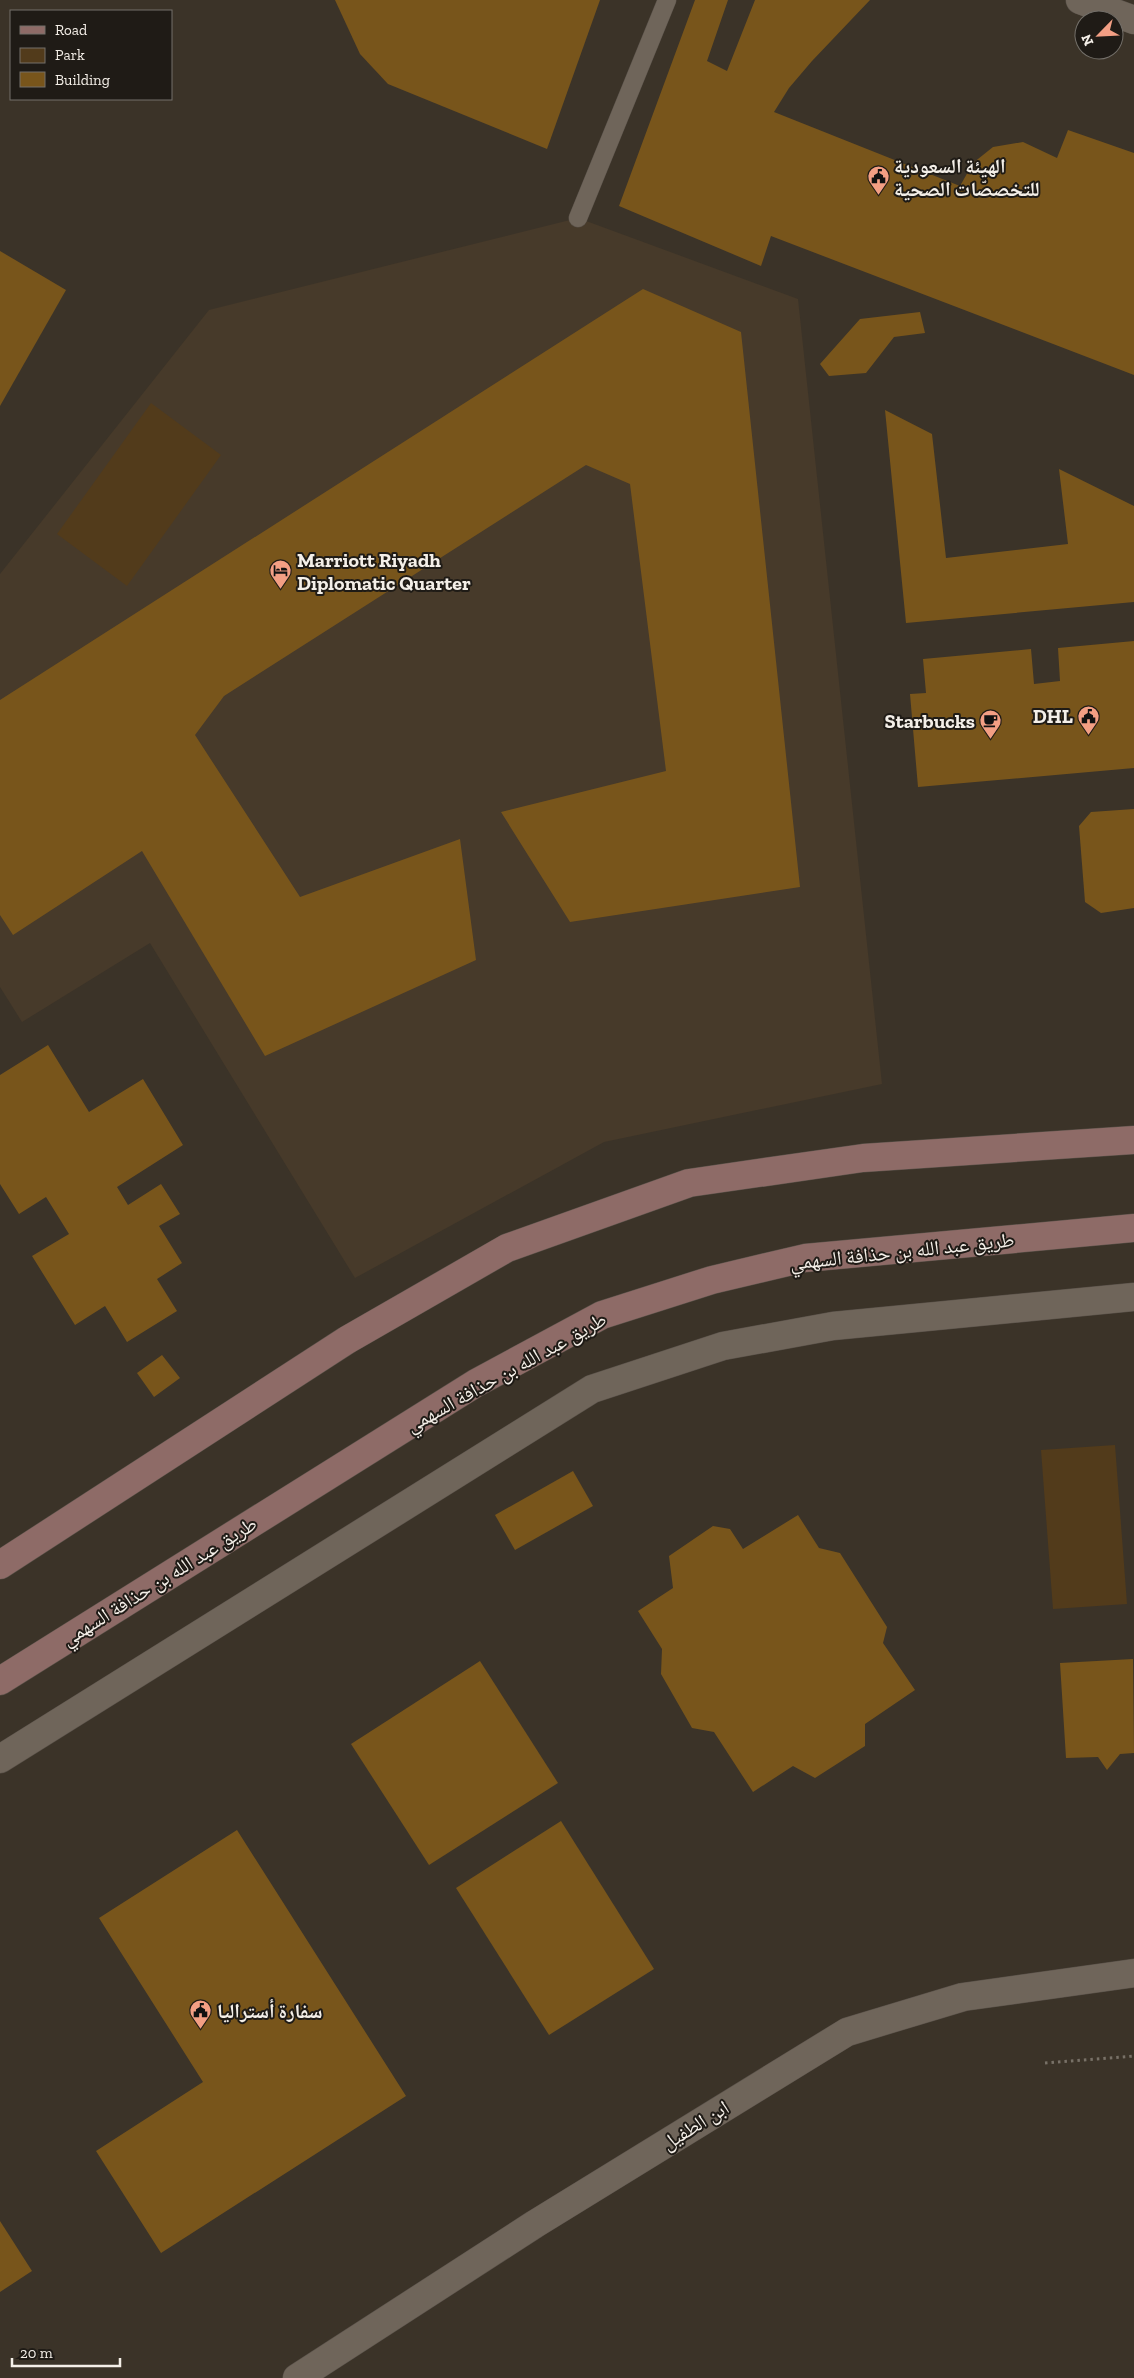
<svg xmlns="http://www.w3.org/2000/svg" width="1134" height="2378" font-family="'Zilla Slab','Noto Naskh Arabic',serif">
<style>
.built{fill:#473a2a}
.green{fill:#523b1b}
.building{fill:#78551b}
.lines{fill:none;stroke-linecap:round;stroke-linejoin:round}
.lane-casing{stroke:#595149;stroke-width:19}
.street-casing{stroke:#595149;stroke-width:29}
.secondary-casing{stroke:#595149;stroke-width:29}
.path{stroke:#787167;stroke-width:3;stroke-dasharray:2.5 4;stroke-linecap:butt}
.lane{stroke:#6f655a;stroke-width:18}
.street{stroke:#6f655a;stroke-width:28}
.secondary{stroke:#8e6b67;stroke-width:28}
.labels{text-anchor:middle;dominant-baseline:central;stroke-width:4;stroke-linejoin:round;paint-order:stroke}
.poi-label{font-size:20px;font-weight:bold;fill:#f4efe8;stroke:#1f1b16;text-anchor:start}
.street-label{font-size:20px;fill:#f4efe8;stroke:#1f1b16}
</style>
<rect width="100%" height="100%" fill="#3b3328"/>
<!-- built -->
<path class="built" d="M578,218L798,299L882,1084L604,1142L355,1278L150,943L22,1022L0,987V574L209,310Z"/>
<!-- green -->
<g class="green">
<path d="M151,403L221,455L127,586L57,534Z"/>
<path d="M1115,1445L1127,1604L1053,1609L1041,1450Z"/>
</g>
<!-- building -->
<g class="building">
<path d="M335,0H600L547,149L388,84L360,54Z"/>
<path d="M695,0H728L707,61L727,71L755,0H870L812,61L789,88L774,112L960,186L973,163L993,147L1023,142L1057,158L1068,130L1134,153V375L771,236L761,266L619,206Z"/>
<path d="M0,251L66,290L0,406Z"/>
<path d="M643,289L741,332L800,887L570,922L501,812L666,771L630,484L586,465L224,696L195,735L300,897L460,839L476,960L265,1056L142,851L13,935L0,915V700Z"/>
<path d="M920,312L925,333L894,337L866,373L829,376L820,364L860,319Z"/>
<path d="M885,410L932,434L946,558L1068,544L1059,469L1134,506V602L906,623Z"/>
<path d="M1134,641V768L918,787L910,694L926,693L923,659L1031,649L1034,684L1060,681L1058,648Z"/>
<path d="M1134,809V908L1101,913L1085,902L1079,826L1091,812Z"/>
<path d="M48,1045L89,1112L143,1079L183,1145L117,1187L128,1205L161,1184L180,1214L159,1226L182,1263L157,1279L177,1311L127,1342L105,1306L75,1325L32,1256L69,1234L46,1197L19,1214L0,1184V1075Z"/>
<path d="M162,1355L180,1378L154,1397L137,1373Z"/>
<path d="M573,1471L593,1506L515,1550L495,1515Z"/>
<path d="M798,1515L819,1548L840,1553L887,1627L883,1643L915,1690L865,1724V1746L815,1778L793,1766L753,1792L714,1732L692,1728L661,1674L662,1649L638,1611L673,1588L669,1556L713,1526L730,1529L743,1549Z"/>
<path d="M1133,1659L1134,1753L1120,1754L1107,1770L1098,1757L1066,1758L1060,1663Z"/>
<path d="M480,1661L558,1783L429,1865L351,1744Z"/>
<path d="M561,1821L654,1969L549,2035L456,1888Z"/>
<path d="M237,1830L406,2096L161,2253L96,2151L203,2082L99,1918Z"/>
<path d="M0,2221L32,2271L0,2292Z"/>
</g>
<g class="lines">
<defs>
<path id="lane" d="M578,218L667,0"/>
<g id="street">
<path d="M1080,0L1134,20"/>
<path d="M0,1759L592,1389L723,1346L833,1326L1134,1297"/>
<path d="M297,2378L535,2224L847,2032L963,1997L1134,1973"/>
</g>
<g id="secondary">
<path d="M0,1565L347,1340L507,1248L689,1183L863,1158L1134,1140"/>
<path d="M0,1681L476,1383L602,1315L712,1280L805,1258L1134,1228"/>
</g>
</defs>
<!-- lane casing -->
<use href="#lane" class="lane-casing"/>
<!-- street casing -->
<use href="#street" class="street-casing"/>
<!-- secondary casing -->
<use href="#secondary" class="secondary-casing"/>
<!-- path -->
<path class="path" d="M1045,2063L1134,2056"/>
<!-- lane -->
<use href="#lane" class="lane"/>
<!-- street -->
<use href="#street" class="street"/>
<!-- secondary -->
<use href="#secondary" class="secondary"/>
</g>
<!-- icons -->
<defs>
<symbol id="civic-pin" viewBox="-11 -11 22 30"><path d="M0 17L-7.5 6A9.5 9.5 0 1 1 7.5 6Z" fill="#f39f84" stroke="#1f1b16"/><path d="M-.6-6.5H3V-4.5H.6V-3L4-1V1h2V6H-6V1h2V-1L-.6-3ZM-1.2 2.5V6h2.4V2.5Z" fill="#111"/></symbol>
<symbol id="hotel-pin" viewBox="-11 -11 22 30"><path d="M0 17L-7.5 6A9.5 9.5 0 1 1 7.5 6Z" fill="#f39f84" stroke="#1f1b16"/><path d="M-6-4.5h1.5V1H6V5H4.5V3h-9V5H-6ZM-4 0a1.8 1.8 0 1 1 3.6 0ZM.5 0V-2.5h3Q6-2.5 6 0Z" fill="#111"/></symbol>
<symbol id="cafe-pin" viewBox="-11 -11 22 30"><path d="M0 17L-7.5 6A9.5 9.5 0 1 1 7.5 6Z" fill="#f39f84" stroke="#1f1b16"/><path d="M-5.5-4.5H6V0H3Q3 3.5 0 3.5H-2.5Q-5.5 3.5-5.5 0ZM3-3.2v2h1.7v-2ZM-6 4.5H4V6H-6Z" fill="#111"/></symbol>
</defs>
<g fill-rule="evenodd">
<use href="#civic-pin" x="866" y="164" width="25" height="34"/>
<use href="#hotel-pin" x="268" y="558" width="25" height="34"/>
<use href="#civic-pin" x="1076" y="704" width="25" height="34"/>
<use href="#cafe-pin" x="978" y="708" width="25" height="34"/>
<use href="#civic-pin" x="188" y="1998" width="25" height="34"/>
</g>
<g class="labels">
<!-- poi labels -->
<g class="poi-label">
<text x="894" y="166">الهيئة السعودية<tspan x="894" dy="23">للتخصصّات الصحية</tspan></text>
<text x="297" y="560">Marriott Riyadh<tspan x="297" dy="23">Diplomatic Quarter</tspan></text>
<text x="1073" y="716" text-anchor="end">DHL</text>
<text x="975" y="721" text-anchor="end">Starbucks</text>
<text x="217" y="2011">سفارة أستراليا</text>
</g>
<!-- street labels -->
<g class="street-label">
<text transform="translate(902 1251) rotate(-6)">طريق عبد الله بن حذافة السهمي</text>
<text transform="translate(506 1372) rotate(-29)">طريق عبد الله بن حذافة السهمي</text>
<text transform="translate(159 1581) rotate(-32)">طريق عبد الله بن حذافة السهمي</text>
<text transform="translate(695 2125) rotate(-32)">ابن الطفيل</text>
</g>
</g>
<!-- legend -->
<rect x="10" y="10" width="162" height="90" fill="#1f1b16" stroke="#74706a"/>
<rect x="20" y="26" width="25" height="8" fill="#8e6b67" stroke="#74706a"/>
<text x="55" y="35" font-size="15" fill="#f4efe8">Road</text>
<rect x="20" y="48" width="25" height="15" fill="#523b1b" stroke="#74706a"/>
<text x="55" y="60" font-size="15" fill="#f4efe8">Park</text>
<rect x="20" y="72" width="25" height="15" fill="#78551b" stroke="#74706a"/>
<text x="55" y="85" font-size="15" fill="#f4efe8">Building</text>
<!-- north arrow -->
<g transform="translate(1099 35) rotate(246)"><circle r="24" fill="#1f1b16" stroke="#74706a"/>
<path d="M0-4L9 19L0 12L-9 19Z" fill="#f39f84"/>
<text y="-8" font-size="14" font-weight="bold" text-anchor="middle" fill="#f4efe8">N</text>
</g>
<!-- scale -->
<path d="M12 2358v8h108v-8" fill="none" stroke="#f4efe8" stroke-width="2.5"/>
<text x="20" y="2358" font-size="15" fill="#f4efe8" stroke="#1f1b16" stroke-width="4" paint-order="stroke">20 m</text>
</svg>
